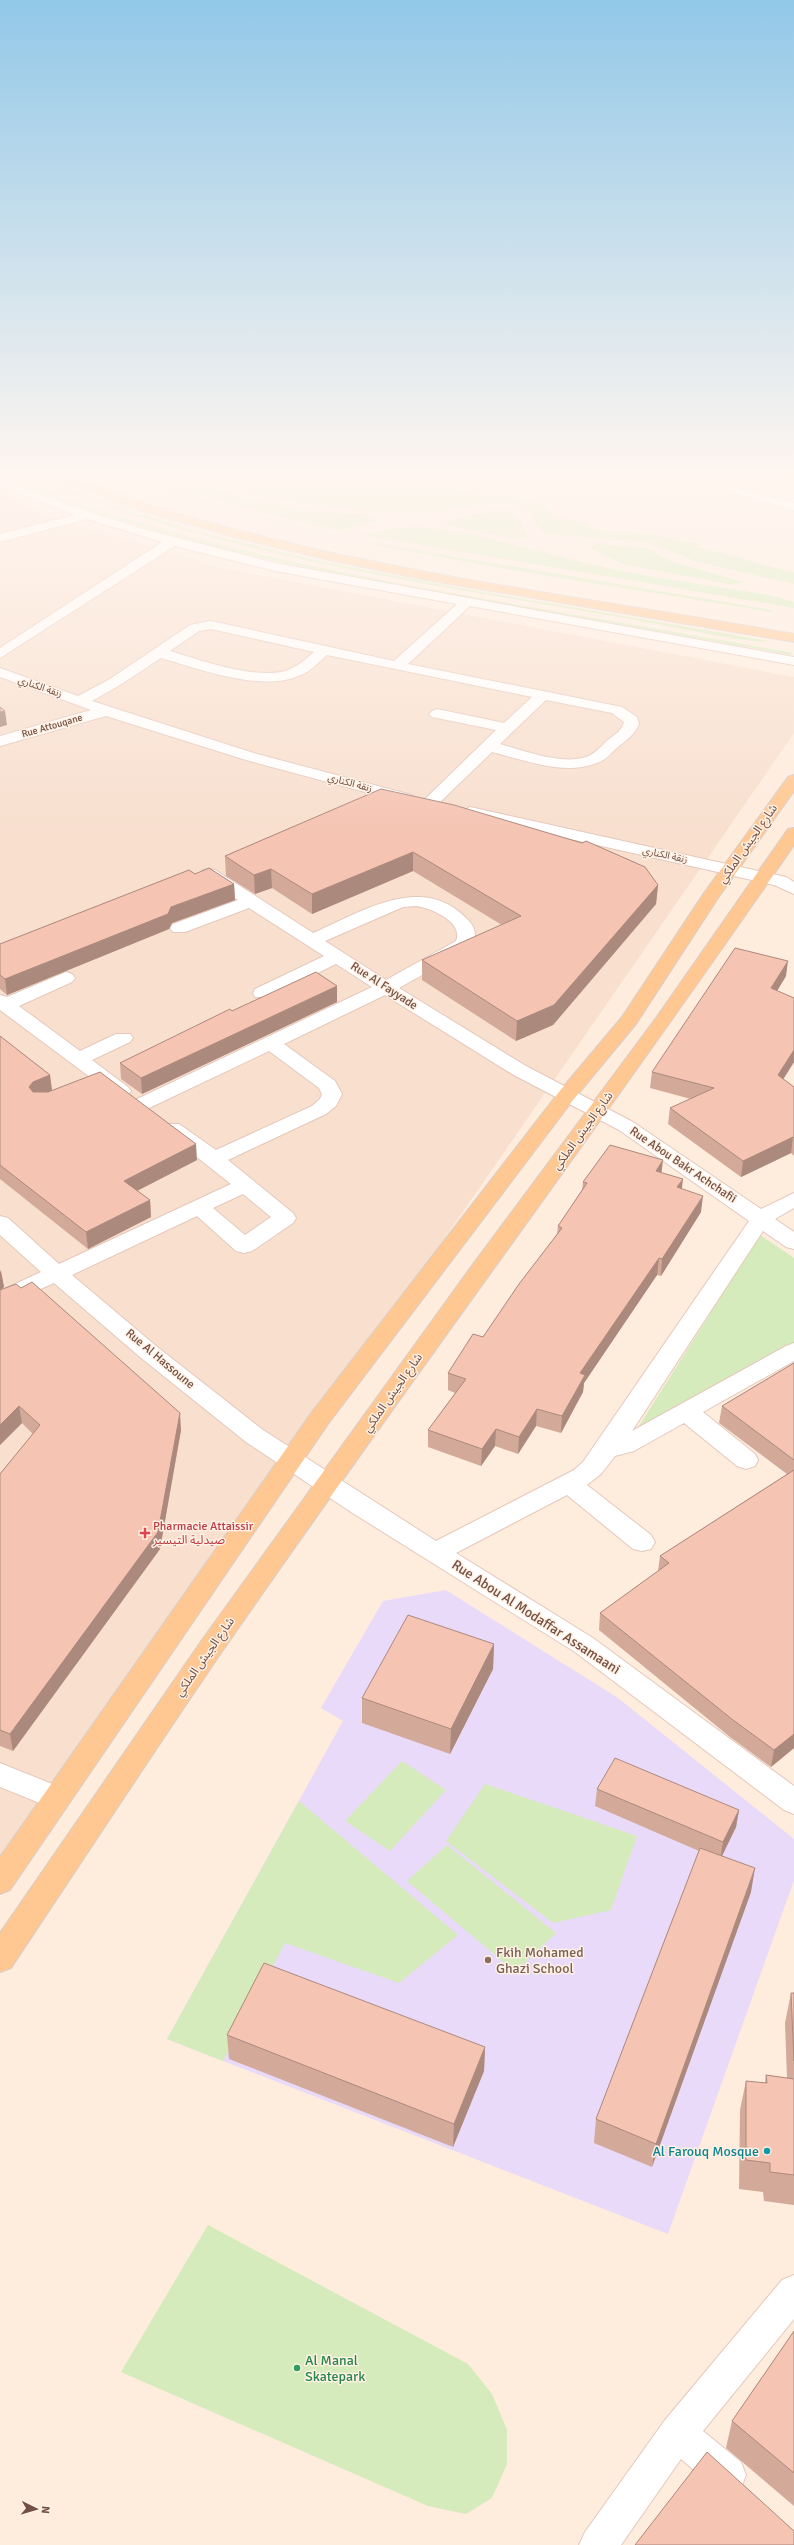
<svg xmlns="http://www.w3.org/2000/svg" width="794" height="2545" font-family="Signika,'Noto Sans Arabic',sans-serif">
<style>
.residential{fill:#f8dfce}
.education{fill:#e9daf9}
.green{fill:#d5ebbb}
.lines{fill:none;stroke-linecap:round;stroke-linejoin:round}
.street-casing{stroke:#e4c8bc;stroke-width:2}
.secondary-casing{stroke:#e9c8b8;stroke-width:2}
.primary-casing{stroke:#d8cecb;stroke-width:2}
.street{fill:#fff;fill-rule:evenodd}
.secondary{fill:#fff;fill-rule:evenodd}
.primary{fill:#ffc792;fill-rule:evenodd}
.wall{fill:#d3a99a}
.shaded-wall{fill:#ac897d}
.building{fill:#f5c4b3;stroke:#ac897d}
.health-dot{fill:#e0444e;stroke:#fff1e4;stroke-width:1.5}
.education-dot{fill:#8d6e63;stroke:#fff1e4;stroke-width:1.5}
.culture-dot{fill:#0f9aa8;stroke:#fff1e4;stroke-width:1.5}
.leisure-dot{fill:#2e9e5b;stroke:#fff1e4;stroke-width:1.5}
.labels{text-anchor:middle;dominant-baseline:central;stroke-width:3;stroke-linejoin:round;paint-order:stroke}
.far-street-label{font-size:10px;fill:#744f44;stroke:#fff1e4}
.street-label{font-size:12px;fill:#744f44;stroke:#fff1e4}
.health-label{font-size:12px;fill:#be3a42;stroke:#fff1e4;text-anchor:start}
.near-street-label{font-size:14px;fill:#744f44;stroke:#fff1e4}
.near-education-label{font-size:14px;fill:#785e54;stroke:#fff1e4;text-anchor:start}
.near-culture-label{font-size:14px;fill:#0d838f;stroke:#fff1e4;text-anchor:end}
.near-leisure-label{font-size:14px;fill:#27864d;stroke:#fff1e4;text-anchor:start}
</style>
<rect width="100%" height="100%" fill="#feecdd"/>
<!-- residential -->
<path class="residential" d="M0,491L45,515L222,568L794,677V733L0,1881Z"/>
<!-- education -->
<path class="education" d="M446,1590L618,1698L794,1839V1880L668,2234L167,2039L343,1721L321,1708L383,1601Z"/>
<!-- green -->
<g class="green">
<path d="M6,478H13C171,542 337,573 503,602C600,619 696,635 792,653L791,655C687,636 583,618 480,600C319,572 157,543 6,478Z"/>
<path d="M30,478L192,530L315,560L450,586L768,641C755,645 661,624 641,621C435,585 225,557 30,478Z"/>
<path d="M122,478L251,515L356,540L772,610L771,612C554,576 333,548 122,478Z"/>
<path d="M145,478H190L214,489L252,501L316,511L363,514L379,520L341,531L266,513Z"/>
<path d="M234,478H430L473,495L509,496L535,501L548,507L554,518L579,521L596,530L650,534L700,544L697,547C730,553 761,566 794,572V584L697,562L647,542L547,534C531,527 535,509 514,504C484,501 453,511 423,513C393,514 246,505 234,478Z"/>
<path d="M499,509L515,511L528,537L516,539L449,526L445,524L451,520Z"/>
<path d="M417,527C480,531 545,554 607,568C662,580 719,586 774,596L794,602V608L363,535L396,528Z"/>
<path d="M597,544L646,548L674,562L743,582L733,585L622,564L589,547Z"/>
<path d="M760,1235L794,1258V1344L632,1437Z"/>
<path d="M402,1761L446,1790L390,1851L345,1821Z"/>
<path d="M485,1784L637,1836L611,1910L553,1923L446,1841Z"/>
<path d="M299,1801L458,1935L399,1983L285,1943L223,2061L167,2039Z"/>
<path d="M447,1845L556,1933L515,1972L407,1881Z"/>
<path d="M208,2225L468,2364L492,2394L507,2430V2464L492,2498L466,2514L428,2506L121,2372Z"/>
</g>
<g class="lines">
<defs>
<g id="street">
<path d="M0,478L71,506L140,528L275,563L794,657V665L470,606L408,664L622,707L637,717L639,724C635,734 627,740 619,746C612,752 606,760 597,763C564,776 524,760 492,752L436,806L430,808L422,803L424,800L496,730L432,717L429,714L432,711L437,709L504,723L532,697L327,655C319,662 311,671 301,675C263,693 199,669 161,658L120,685L92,701L257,754L412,795L414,798L412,801L406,803L246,760L106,716L0,746V736L91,710L0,677V668L78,696L110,679L190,625L211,621L394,661L457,604L275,571L175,546L0,658V648L162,542L87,519L0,542V534L75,515L0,486ZM211,629L314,652C306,659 298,666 288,670C257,681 201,660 170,651L199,631ZM546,700L612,713L624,722C622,731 615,734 608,740C601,746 595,754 586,757C560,765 525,751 500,744Z"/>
<path d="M682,478H703L794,503V511Z"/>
<path d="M470,807L731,865L737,866L740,870L737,874L731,875L464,815L462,812Z"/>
<path d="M209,869L215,870L313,933C360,913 421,872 466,918C476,927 478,937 470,948L399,988L526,1066L633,1122L761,1209L794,1193V1208L775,1219L794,1232V1249L786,1247L763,1231L632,1431L786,1346L794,1343V1361L703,1412L755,1454L758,1460L755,1466L746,1469L737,1466L684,1423L634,1451L615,1456L601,1474L587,1485L651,1535L655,1542L651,1549L642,1551L633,1549L567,1495L456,1553L593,1638L794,1786V1814L784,1810L575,1652L351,1512L246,1442L140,1357L54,1283L0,1307V1291L41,1272L0,1235V1216L8,1218L59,1264L231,1184L165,1132L162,1128L165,1124H179L216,1150L312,1106L320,1099L322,1094L319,1088L269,1051L147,1109H133L130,1105L133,1101L372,987L336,964L269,997H255L253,993L255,989L324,956L249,908L185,932H173L170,928L173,924L238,900L203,878L200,874L203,870ZM416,906C431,908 464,922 456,941L386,980L325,941L403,907ZM385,995L512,1074L619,1130L749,1221L583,1462L574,1470L436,1541L263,1430L156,1346L72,1275L197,1216L236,1251L244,1253L252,1251L293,1223L296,1218L293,1213L228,1160L326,1114L336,1106L342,1094L335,1081L284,1044ZM243,1194L271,1217L245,1235L213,1208Z"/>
<path d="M66,972L72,974L75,978L72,982L19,1006L80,1051L116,1034H130L133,1038L130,1042L92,1060L128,1087L131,1091L128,1095H114L0,1010V995L7,997Z"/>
<path d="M0,1763L67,1790L71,1798L67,1806L57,1810L0,1787Z"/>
<path d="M794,2275V2319L703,2431L741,2462L746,2475L741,2488L728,2493L715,2488L681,2459L621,2545H579L585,2532L665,2420L782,2280Z"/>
</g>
<path id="secondary" d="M731,865L786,877L794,882V894L774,885L725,874L722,870L725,866Z"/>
<g id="primary">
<path d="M53,478C87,478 119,496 152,506C202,522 254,534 306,547C467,584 632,605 794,634V642L422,579L330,560L234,537L144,511Z"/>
<path d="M794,775V791L718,898L636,1024L573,1100L328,1424L10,1890L0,1894V1857L312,1412L559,1092L622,1017L704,893L788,777Z"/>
<path d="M794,828V845C607,1117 409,1381 221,1653C150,1757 81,1863 11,1968L0,1972V1933L202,1640L468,1271L656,1018L788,829Z"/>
</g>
</defs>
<!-- street casing -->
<use href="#street" class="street-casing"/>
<!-- secondary casing -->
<use href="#secondary" class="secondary-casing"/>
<!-- primary casing -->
<use href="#primary" class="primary-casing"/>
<!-- street -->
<use href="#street" class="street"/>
<!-- secondary -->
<use href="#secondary" class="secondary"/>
<!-- primary -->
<use href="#primary" class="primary"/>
</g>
<!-- wall -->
<g class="wall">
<path d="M381,789L658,885L656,904L553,1025L516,1041L422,980V960L502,925L413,871L312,914L272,888L255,894L226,876L225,856Z"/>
<path d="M195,874L234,884L235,900L172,923L169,929L7,995L0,989V944Z"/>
<path d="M786,976L777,991L794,998V1062L783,1079L794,1087V1156L791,1153L741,1177L668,1124L670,1108L691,1099L650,1088L652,1072Z"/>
<path d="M337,1002L142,1094L121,1079L120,1063L232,1011Z"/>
<path d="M0,1036L50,1075L52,1091L197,1160L137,1191L150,1200L151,1217L88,1249L0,1179Z"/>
<path d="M662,1173L682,1189L701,1212L661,1276L657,1275L584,1383L583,1392L561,1433L536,1426L518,1454L495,1446L481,1466L428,1447V1430L455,1393L448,1390V1373L483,1337L557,1234L558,1226L582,1190L583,1182Z"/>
<path d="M0,1269L4,1287L2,1289L181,1430L160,1549L13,1751L0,1746V1474L33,1434L22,1423L0,1445Z"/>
<path d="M794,1363V1748L771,1767L730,1737L599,1630L600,1613L658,1571L660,1556L787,1474L719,1423L722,1406Z"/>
<path d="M494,1644L493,1669L450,1754L362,1723V1698Z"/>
<path d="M597,1789L739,1810L736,1827L722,1856L751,1892L652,2167L594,2143L596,2119L699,1851L595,1806Z"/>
<path d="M791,1993H794V2205L764,2201L763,2192L739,2189L740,2110L746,2081L765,2083L766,2075L787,2078L785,2023Z"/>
<path d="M227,2035L485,2047L484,2071L453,2147L229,2059Z"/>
<path d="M794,2331V2506L726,2448L732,2421Z"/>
</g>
<!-- shaded-wall -->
<g class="shaded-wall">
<path d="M5,711L7,725L0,727V712Z"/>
<path d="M413,852V871L312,914V894Z"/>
<path d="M271,869L272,888L255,894L254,875Z"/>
<path d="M234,884L235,900L172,923L169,929L7,995L5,979L171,907Z"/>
<path d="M658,885L656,904L553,1025L516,1041L517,1021Z"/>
<path d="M788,961L786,976L769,1004L771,988Z"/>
<path d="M337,986V1002L142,1094L141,1078Z"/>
<path d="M794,1050V1062L776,1091L778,1075Z"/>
<path d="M50,1075L52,1091L32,1103L29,1087L33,1082Z"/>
<path d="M793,1137L791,1153L741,1177L743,1161Z"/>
<path d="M196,1144L197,1160L125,1197L124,1181Z"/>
<path d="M663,1160L661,1177L656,1171Z"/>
<path d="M683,1179L681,1196L677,1187Z"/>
<path d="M703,1196L701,1212L661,1276L662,1259Z"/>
<path d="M150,1200L151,1217L88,1249L86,1232Z"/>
<path d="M659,1258L657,1275L584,1383L583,1392L561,1433L562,1416L580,1373Z"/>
<path d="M1,1271L4,1287L0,1290V1272Z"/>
<path d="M19,1406L22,1423L0,1445V1425Z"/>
<path d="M537,1409L536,1426L518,1454L519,1437Z"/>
<path d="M180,1413L181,1430L160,1549L13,1751L10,1734Z"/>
<path d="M496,1429L495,1446L481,1466L482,1449Z"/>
<path d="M494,1644L493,1669L450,1754L451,1729Z"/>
<path d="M794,1734V1748L771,1767L774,1750Z"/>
<path d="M739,1810L736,1827L720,1860L723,1842Z"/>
<path d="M755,1868L751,1892L652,2167L656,2144Z"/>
<path d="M485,2047L484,2071L453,2147L454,2124Z"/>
</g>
<!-- building -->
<g class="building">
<path d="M0,707L5,711L0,712Z"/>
<path d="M381,789L454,805L582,843L586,841L645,867L658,885L554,1005L517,1021L422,960L521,916L413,852L312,894L271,869L254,875L225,856Z"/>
<path d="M209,868L234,884L171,907L168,914L5,979L0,975V944L189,870L195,874Z"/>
<path d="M735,948L788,961L771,988L794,998V1050L778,1075L794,1087V1138L793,1137L743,1161L670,1108L714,1088L652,1072Z"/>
<path d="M316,972L337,986L141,1078L120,1063L230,1009L232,1011Z"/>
<path d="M0,1036L50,1075L33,1082L29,1087L33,1092H48L100,1072L196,1144L124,1181L150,1200L86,1232L0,1165Z"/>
<path d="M610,1145L663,1160L656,1171L683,1179L677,1187L703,1196L662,1259L659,1258L580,1373L585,1375L562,1416L537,1409L519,1437L496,1429L482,1449L428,1430L466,1379L448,1373L473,1334L483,1337L519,1284L562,1228L558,1226L587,1183L583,1182Z"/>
<path d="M32,1282L180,1413L158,1532L10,1734L0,1730V1474L40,1425L19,1406L0,1425V1290L16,1284L21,1288Z"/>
<path d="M794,1363V1460L722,1406Z"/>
<path d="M794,1470V1734L774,1750L733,1720L600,1613L669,1563L660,1556Z"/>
<path d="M408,1615L494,1644L451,1729L362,1698Z"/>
<path d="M615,1758L739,1810L723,1842L597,1789Z"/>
<path d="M700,1848L755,1868L656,2144L596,2119Z"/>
<path d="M264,1963L485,2047L454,2124L227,2035Z"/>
<path d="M791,1993H794V2061Z"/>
<path d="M766,2075L794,2079V2175L770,2172V2163L746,2160V2081L767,2083Z"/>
<path d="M794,2331V2473L732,2421Z"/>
<path d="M707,2452L794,2531V2545H635Z"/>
</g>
<!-- sky -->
<linearGradient id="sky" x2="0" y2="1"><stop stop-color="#92c8e8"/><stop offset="0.57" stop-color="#fff6f0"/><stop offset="1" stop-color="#fff6f0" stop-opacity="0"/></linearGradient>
<rect width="794" height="835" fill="url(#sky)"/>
<!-- markers -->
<path class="health-dot" d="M143 1527h4v4h4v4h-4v4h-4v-4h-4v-4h4z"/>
<circle class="education-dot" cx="488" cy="1960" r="4"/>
<circle class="culture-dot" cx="767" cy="2151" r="4"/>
<circle class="leisure-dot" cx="297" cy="2368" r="4"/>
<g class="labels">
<!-- far-street labels -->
<g class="far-street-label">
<text transform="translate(40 687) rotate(19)">زنقة الكناري</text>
<text transform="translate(52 726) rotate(-16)">Rue Attouqane</text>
<text transform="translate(350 783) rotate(15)">زنقة الكناري</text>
<text transform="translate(665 855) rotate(12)">زنقة الكناري</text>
</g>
<!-- street labels -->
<g class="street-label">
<text transform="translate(748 844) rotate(-55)">شارع الجيش الملكي</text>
<text transform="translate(384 986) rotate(33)">Rue Al Fayyade</text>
<text transform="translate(583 1131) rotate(-54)">شارع الجيش الملكي</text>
<text transform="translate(683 1165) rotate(34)">Rue Abou Bakr Achchafii</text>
<text transform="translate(160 1359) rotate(40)">Rue Al Hassoune</text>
<text transform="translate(393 1393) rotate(-55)">شارع الجيش الملكي</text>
<text transform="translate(205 1657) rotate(-55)">شارع الجيش الملكي</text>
</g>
<!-- health labels -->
<g class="health-label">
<text x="153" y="1526">Pharmacie Attaissir<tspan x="153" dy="14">صيدلية التيسير</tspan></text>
</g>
<!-- near-street labels -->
<g class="near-street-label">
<text transform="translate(536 1617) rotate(33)">Rue Abou Al Modaffar Assamaani</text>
</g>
<!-- near-education labels -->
<g class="near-education-label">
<text x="496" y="1952">Fkih Mohamed<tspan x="496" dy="16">Ghazi School</tspan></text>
</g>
<!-- near-culture labels -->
<g class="near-culture-label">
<text x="759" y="2151">Al Farouq Mosque</text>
</g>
<!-- near-leisure labels -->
<g class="near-leisure-label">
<text x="305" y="2360">Al Manal<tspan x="305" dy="16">Skatepark</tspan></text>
</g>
</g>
<!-- north arrow -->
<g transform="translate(36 2509) rotate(95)" stroke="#fff1e4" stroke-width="3" paint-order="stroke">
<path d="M0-3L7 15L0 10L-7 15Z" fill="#744f44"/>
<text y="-6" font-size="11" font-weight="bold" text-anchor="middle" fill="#744f44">N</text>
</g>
</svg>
